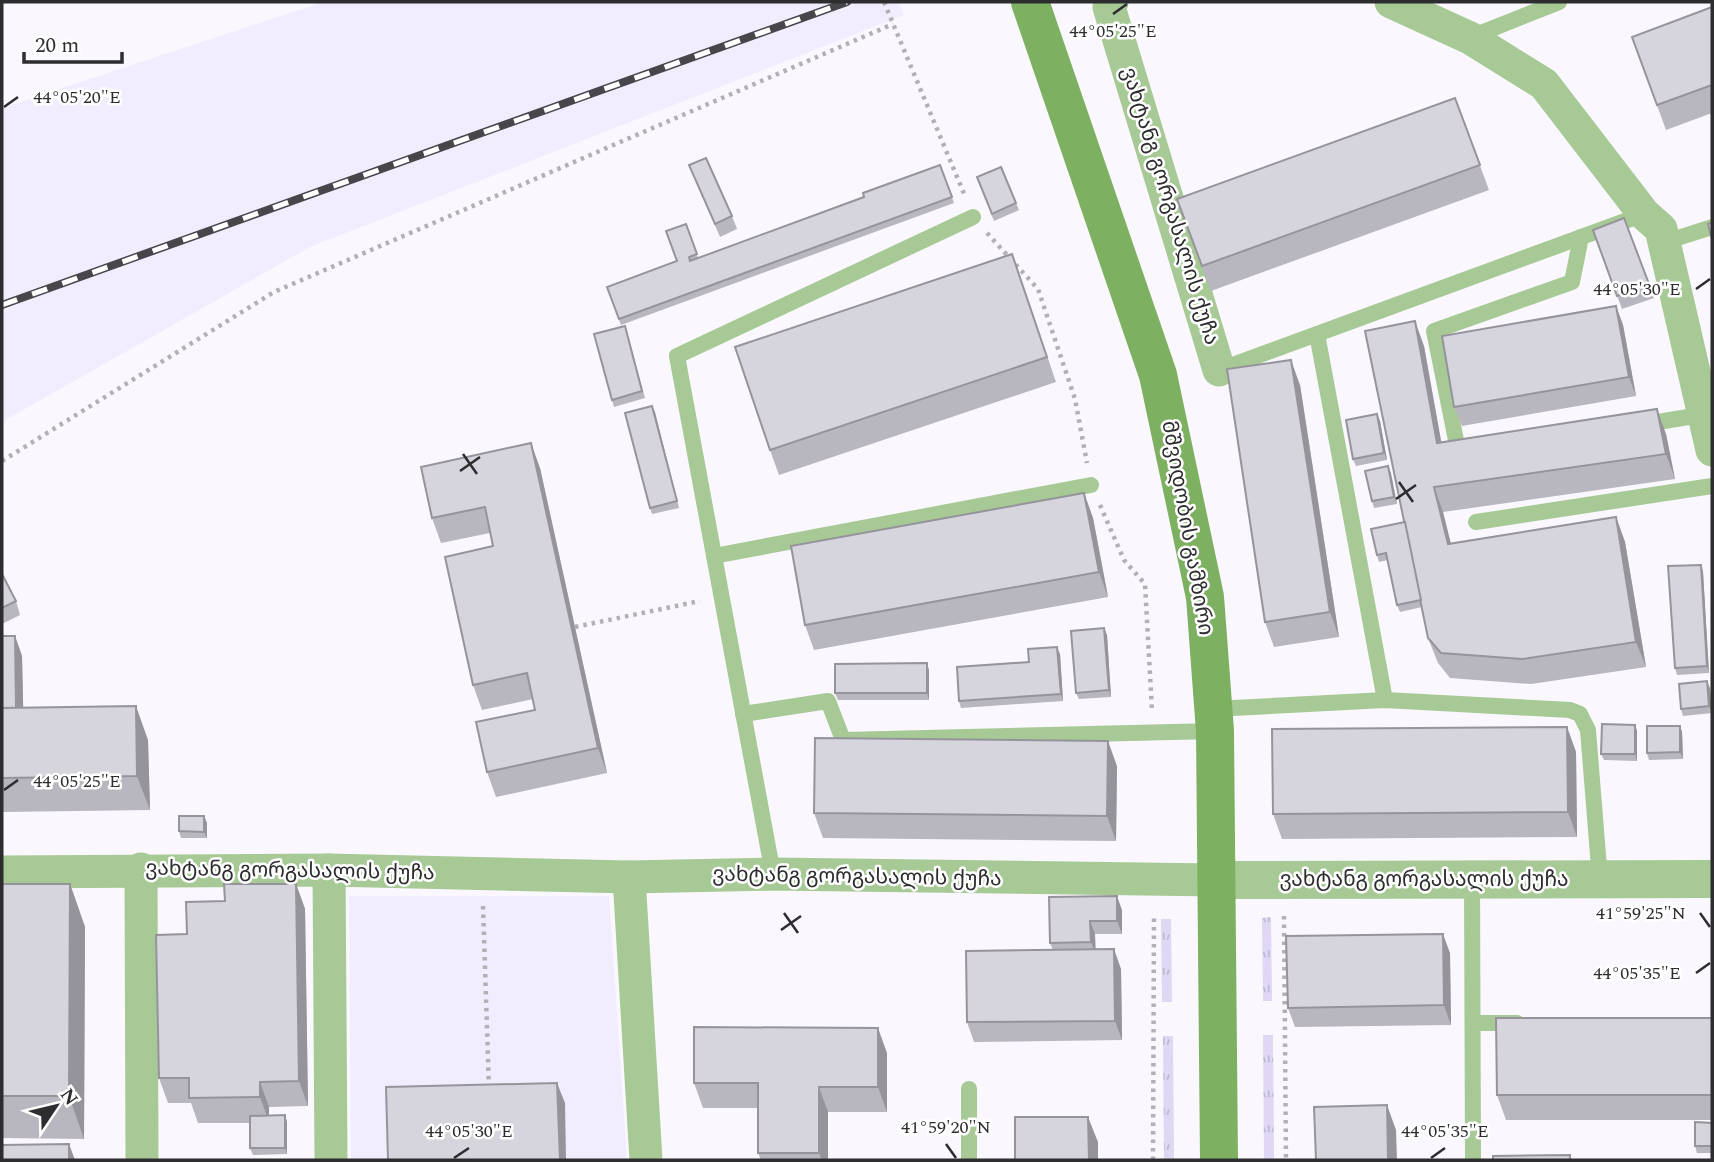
<svg xmlns="http://www.w3.org/2000/svg" width="1714" height="1162" font-family="Spectral,'Noto Sans Georgian',serif">
<style>
.built{fill:#f2edfe}
.grass{fill:url(#grass-tufts)}
.lines{fill:none;stroke-linecap:round;stroke-linejoin:round}
.path{stroke:#b2b0b5;stroke-width:4.5;stroke-dasharray:3.5 5;stroke-linecap:butt}
.service{stroke:#a7c995;stroke-width:16}
.minor{stroke:#a7c995;stroke-width:33}
.tertiary{stroke:#a7c995;stroke-width:38}
.secondary{stroke:#7db060;stroke-width:38}
.rail-casing{stroke:#48464a;stroke-width:8}
.rail{stroke:#fff;stroke-width:5;stroke-dasharray:16;stroke-linecap:butt}
.wall{fill:#b8b6be}
.shaded-wall{fill:#96949b}
.building{fill:#d6d4dd;stroke:#96949b;stroke-width:2}
.ticks{fill:none;stroke:#2d2c2f;stroke-width:2.5}
.labels{text-anchor:middle;dominant-baseline:central;stroke-width:5;stroke-linejoin:round;paint-order:stroke}
.street-label{font-size:21px;fill:#2d2c2f;stroke:#fff}
.ticks-label{font-size:18px;text-anchor:middle;fill:#2d2c2f;stroke:#fff;stroke-width:5;stroke-linejoin:round;paint-order:stroke}
</style>
<defs>
<pattern id="grass-tufts" width="24" height="20" patternUnits="userSpaceOnUse" patternTransform="scale(1.75)"><rect width="24" height="20" fill="#dfd7f4"/><path d="M3 7l-1-3M5 7V3M7 7l1-3M15 17l-1-3M17 17v-4M19 17l1-3" fill="none" stroke="#c0b9d2"/></pattern>
</defs>
<rect width="100%" height="100%" fill="#faf8fe"/>
<!-- built -->
<g class="built">
<path d="M323,2H899L904,15L310,247L2,422V108Z"/>
<path d="M349,896H609L627,1160H351Z"/>
</g>
<!-- grass -->
<g class="grass">
<path d="M1271,917L1272,1001H1263L1262,918Z"/>
<path d="M1161,919H1171L1172,1002H1162Z"/>
<path d="M1263,1035H1273L1274,1160H1264Z"/>
<path d="M1163,1036H1173L1174,1160H1164Z"/>
</g>
<g class="lines">
<!-- path -->
<g class="path">
<path d="M884,2L965,196"/>
<path d="M987,233L1038,289L1075,399L1087,463"/>
<path d="M2,461L274,292L893,24"/>
<path d="M1100,505L1124,560L1145,584L1152,711"/>
<path d="M575,627L700,601"/>
<path d="M483,906L489,1089"/>
<path d="M1284,916L1286,1160"/>
<path d="M1153,1160L1154,915"/>
</g>
<!-- service -->
<g class="service">
<path d="M1471,37L1559,2"/>
<path d="M1665,242L1712,227"/>
<path d="M1317,334L1385,700"/>
<path d="M1219,370L1644,214"/>
<path d="M1640,425L1706,414"/>
<path d="M1463,454L1459,455L1434,331L1572,282L1581,237"/>
<path d="M1476,522L1712,486"/>
<path d="M714,556L1091,485"/>
<path d="M1214,709L1385,700L1570,710L1580,714L1588,730L1600,880"/>
<path d="M743,714L828,701L843,740L1215,731"/>
<path d="M773,874L677,356L973,217"/>
<path d="M1472,879L1473,1160"/>
<path d="M1473,1023H1517"/>
<path d="M969,1160V1089"/>
</g>
<!-- minor -->
<g class="minor">
<path d="M1112,2L1109,7L1219,370"/>
<path d="M1391,2L1470,38L1544,84L1644,214L1661,229L1712,450"/>
<path d="M141,869L142,1160"/>
<path d="M329,870L331,1160"/>
<path d="M2,872L329,870L629,877L773,874L1216,880"/>
<path d="M629,877L646,1160"/>
</g>
<!-- tertiary -->
<path class="tertiary" d="M1216,880L1712,879"/>
<!-- secondary -->
<path class="secondary" d="M1030,2L1158,375L1205,597L1215,731L1219,1160"/>
<defs>
<path id="rail" d="M2,305L847,2"/>
</defs>
<!-- rail casing -->
<use href="#rail" class="rail-casing"/>
<!-- rail -->
<use href="#rail" class="rail"/>
</g>
<!-- wall -->
<g class="wall">
<path d="M1712,7V113L1666,130L1632,37Z"/>
<path d="M1455,98L1489,190L1211,291L1177,199Z"/>
<path d="M689,165L732,216L737,229L720,237Z"/>
<path d="M940,165L954,203L621,325L607,287L677,261L686,224L698,258L864,197Z"/>
<path d="M1001,167L1019,210L994,221L977,177Z"/>
<path d="M1624,218L1654,298L1622,309L1593,230Z"/>
<path d="M1021,279L1056,382L779,475L770,450Z"/>
<path d="M1616,306L1623,325L1636,396L1462,426L1454,407Z"/>
<path d="M627,332L645,398L614,407L612,400Z"/>
<path d="M1424,346L1441,443L1666,434L1675,479L1443,512L1451,544L1616,517L1625,542L1646,667L1531,684L1450,678L1438,663L1428,638L1422,607L1400,612L1397,605L1388,560L1379,562L1377,555L1405,522Z"/>
<path d="M1300,385L1339,637L1274,647L1265,622Z"/>
<path d="M652,406L679,508L652,514L650,508Z"/>
<path d="M1377,414L1380,421L1387,460L1356,466L1353,459Z"/>
<path d="M1388,466L1397,504L1374,508L1372,501Z"/>
<path d="M540,468L607,773L496,797L487,772L535,710L533,699L482,710L473,685L493,546L490,533L441,543L432,518Z"/>
<path d="M1084,493L1093,518L1108,597L814,650L805,625Z"/>
<path d="M1701,565L1703,572L1709,673L1677,675L1675,668Z"/>
<path d="M2,574L16,601L20,615L2,624Z"/>
<path d="M1104,628L1107,635L1111,697L1079,699L1076,693Z"/>
<path d="M2,636H15L22,656L23,708L148,740L150,810L2,812Z"/>
<path d="M1060,654L1063,701L961,708L959,701L1029,662Z"/>
<path d="M929,670V700H838L835,693Z"/>
<path d="M1710,688L1712,713L1683,716L1681,709Z"/>
<path d="M1635,725L1637,731V761L1604,760L1601,754Z"/>
<path d="M1680,726L1682,732L1683,759L1649,760L1647,753Z"/>
<path d="M1567,727L1576,752L1577,837L1282,839L1273,814Z"/>
<path d="M1117,766L1116,841L823,838L814,813Z"/>
<path d="M204,816L207,823V838H181L179,831Z"/>
<path d="M2,884H70L85,927L84,1139L2,1138Z"/>
<path d="M296,884L305,909L308,1106L269,1107V1116L285,1115L287,1122V1154L253,1155L250,1148V1123H198L191,1103H168L159,1078L187,934L225,901Z"/>
<path d="M1049,897L1122,910V934H1095V949L1121,969L1122,1040L974,1042L967,1022L1053,950L1050,943Z"/>
<path d="M1450,953L1451,1025L1295,1027L1288,1008Z"/>
<path d="M1712,1018V1120H1506L1497,1095Z"/>
<path d="M887,1053V1112H828V1160H761L758,1153V1108H703L694,1083Z"/>
<path d="M1712,1123V1153H1697L1695,1146Z"/>
</g>
<!-- shaded-wall -->
<g class="shaded-wall">
<path d="M1616,306L1623,325L1636,396L1629,377Z"/>
<path d="M1415,321L1424,346L1446,468L1437,443Z"/>
<path d="M1291,360L1300,385L1339,637L1330,612Z"/>
<path d="M652,406L655,412L679,508L677,501Z"/>
<path d="M1657,409L1666,434L1675,479L1666,454Z"/>
<path d="M1377,414L1380,421L1387,460L1384,453Z"/>
<path d="M531,443L540,468L607,773L598,748Z"/>
<path d="M1388,466L1391,473L1397,504L1394,497Z"/>
<path d="M1434,487L1443,512L1457,569L1448,544Z"/>
<path d="M1084,493L1093,518L1108,597L1099,572Z"/>
<path d="M1616,517L1625,542L1646,667L1636,642Z"/>
<path d="M1701,565L1703,572L1709,673L1707,666Z"/>
<path d="M1104,628L1107,635L1111,697L1109,690Z"/>
<path d="M15,636L22,656L24,742L17,722Z"/>
<path d="M1057,647L1060,654L1063,701L1061,694Z"/>
<path d="M927,663L929,670V700L927,693Z"/>
<path d="M1707,681L1710,688L1712,713L1709,706Z"/>
<path d="M136,706L148,740L150,810L137,776Z"/>
<path d="M1635,725L1637,731V761L1635,754Z"/>
<path d="M1680,726L1682,732L1683,759L1680,752Z"/>
<path d="M1567,727L1576,752L1577,837L1568,812Z"/>
<path d="M1108,741L1117,766L1116,841L1107,816Z"/>
<path d="M204,816L207,823V838L204,832Z"/>
<path d="M70,884L85,927L84,1139L69,1096Z"/>
<path d="M296,884L305,909L308,1106L299,1081Z"/>
<path d="M1117,896L1122,910V934L1117,921Z"/>
<path d="M1090,921L1095,934L1096,955L1091,942Z"/>
<path d="M1443,934L1450,953L1451,1025L1444,1005Z"/>
<path d="M1114,949L1121,969L1122,1040L1115,1021Z"/>
<path d="M878,1028L887,1053V1112L878,1087Z"/>
<path d="M260,1082L269,1107V1122L260,1097Z"/>
<path d="M557,1083L565,1103L566,1160H560Z"/>
<path d="M819,1087L828,1112V1160H822L819,1153Z"/>
<path d="M1387,1105L1396,1130L1397,1160H1388Z"/>
<path d="M285,1115L287,1122V1154L285,1148Z"/>
<path d="M1088,1117L1098,1142V1160H1089Z"/>
<path d="M69,1144L75,1160H69Z"/>
</g>
<!-- building -->
<g class="building">
<path d="M1712,7V85L1657,105L1632,37Z"/>
<path d="M1455,98L1480,165L1202,266L1177,199Z"/>
<path d="M706,158L732,216L715,224L689,165Z"/>
<path d="M940,165L952,197L619,319L607,287L677,261L666,231L686,224L697,254L689,257L690,261L864,197L863,193Z"/>
<path d="M1001,167L1016,203L992,214L977,177Z"/>
<path d="M1624,218L1649,284L1617,296L1593,230Z"/>
<path d="M1712,223V239L1708,224Z"/>
<path d="M1012,254L1047,357L770,450L735,347Z"/>
<path d="M1616,306L1629,377L1454,407L1442,336Z"/>
<path d="M1415,321L1437,443L1657,409L1666,454L1434,487L1448,544L1616,517L1636,642L1522,659L1441,653L1428,638L1365,331Z"/>
<path d="M625,326L642,391L612,400L594,334Z"/>
<path d="M1291,360L1330,612L1265,622L1227,369Z"/>
<path d="M652,406L677,501L650,508L625,413Z"/>
<path d="M1377,414L1384,453L1353,459L1346,420Z"/>
<path d="M531,443L598,748L487,772L476,722L535,710L527,673L473,685L445,557L493,546L485,507L432,518L421,467Z"/>
<path d="M1388,466L1394,497L1372,501L1365,471Z"/>
<path d="M1084,493L1099,572L805,625L791,546Z"/>
<path d="M1405,522L1421,600L1397,605L1386,553L1377,555L1371,529Z"/>
<path d="M1701,565L1707,666L1675,668L1668,566Z"/>
<path d="M2,574L16,601L2,608Z"/>
<path d="M1104,628L1109,690L1076,693L1071,631Z"/>
<path d="M2,636H15L16,708H2Z"/>
<path d="M1057,647L1061,694L959,701L957,667L1029,662L1028,649Z"/>
<path d="M927,663V693H835V664Z"/>
<path d="M1707,681L1709,706L1681,709L1679,684Z"/>
<path d="M136,706L137,776L2,778V708Z"/>
<path d="M1602,724L1635,725V754H1601Z"/>
<path d="M1647,726H1680V752L1647,753Z"/>
<path d="M1567,727L1568,812L1273,814L1272,729Z"/>
<path d="M815,738L1108,741L1107,816L814,813Z"/>
<path d="M179,816H204V832L179,831Z"/>
<path d="M2,884H70L69,1096H2Z"/>
<path d="M224,884H296L299,1081L260,1082V1097L189,1098V1078H159L156,935L187,934L186,902L225,901Z"/>
<path d="M1117,896V921H1090L1091,942L1050,943L1049,897Z"/>
<path d="M1443,934L1444,1005L1288,1008L1286,936Z"/>
<path d="M1114,949L1115,1021L967,1022L966,951Z"/>
<path d="M1496,1018H1712V1095H1497Z"/>
<path d="M694,1027L878,1028V1087H819V1153H758V1083H694Z"/>
<path d="M557,1083L560,1160H388L386,1087Z"/>
<path d="M1387,1105L1388,1160H1316L1314,1107Z"/>
<path d="M285,1115V1148H250V1116Z"/>
<path d="M1015,1117H1088L1089,1160H1015Z"/>
<path d="M1695,1122L1712,1123V1146H1695Z"/>
<path d="M69,1144V1160H2V1145Z"/>
<path d="M1570,1155V1160H1493V1156Z"/>
</g>
<!-- ticks -->
<path class="ticks" d="M1113,14L1127,4M4,107L18,97M1696,289L1710,279M463,454L477,474M460,471L480,457M1399,482L1413,502M1396,499L1416,485M4,790L18,780M784,913L798,933M1700,913L1710,927M781,930L801,916M1696,973L1710,963M946,1144L956,1158M454,1158L469,1148M1431,1158L1445,1148"/>
<g class="labels">
<!-- street labels -->
<g class="street-label">
<text transform="translate(1170 206) rotate(73)">ვახტანგ გორგასალის ქუჩა</text>
<text transform="translate(1187 528) rotate(80)">მშვიდობის გამზირი</text>
<text transform="translate(290 871) rotate(1)">ვახტანგ გორგასალის ქუჩა</text>
<text transform="translate(857 877) rotate(1)">ვახტანგ გორგასალის ქუჩა</text>
<text x="1424" y="880">ვახტანგ გორგასალის ქუჩა</text>
</g>
</g>
<g class="ticks-label">
<text x="1113" y="37">44°05'25"E</text>
<text x="77" y="103">44°05'20"E</text>
<text x="1637" y="295">44°05'30"E</text>
<text x="77" y="787">44°05'25"E</text>
<text x="1641" y="919">41°59'25"N</text>
<text x="1637" y="979">44°05'35"E</text>
<text x="946" y="1133">41°59'20"N</text>
<text x="469" y="1137">44°05'30"E</text>
<text x="1445" y="1137">44°05'35"E</text>
</g>
<!-- border -->
<rect width="1714" height="1162" fill="none" stroke="#2d2c2f" stroke-width="7"/>
<!-- north arrow -->
<g transform="translate(56 1106) rotate(55)" stroke="#ffffff" stroke-width="5" paint-order="stroke">
<path d="M0-5L12 26L0 18L-12 26Z" fill="#2d2c2f"/>
<text y="-10" font-size="19" font-weight="bold" text-anchor="middle" fill="#2d2c2f">N</text>
</g>
<!-- scale -->
<path d="M24 52v10h98v-10" fill="none" stroke="#2d2c2f" stroke-width="3.5"/>
<text x="35" y="52" font-size="21" fill="#2d2c2f" stroke="#ffffff" stroke-width="5" paint-order="stroke">20 m</text>
</svg>
